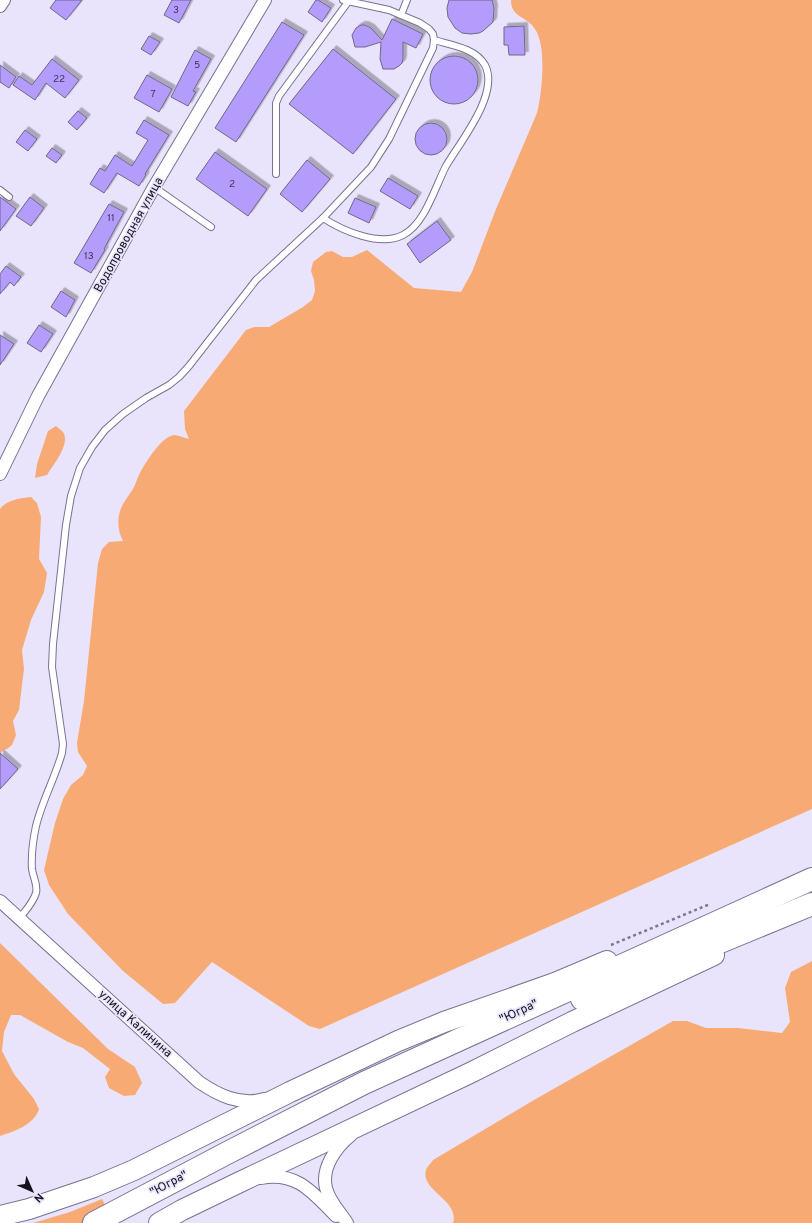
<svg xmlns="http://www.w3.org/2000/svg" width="812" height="1223" font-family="Overpass,sans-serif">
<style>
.green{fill:#f8aa75}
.building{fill:#b49cfc;stroke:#6e6789;filter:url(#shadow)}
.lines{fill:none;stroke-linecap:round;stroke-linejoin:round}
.lane-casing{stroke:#797294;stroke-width:8}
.street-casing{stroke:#797294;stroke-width:14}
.primary-casing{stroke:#797294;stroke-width:22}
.highway-casing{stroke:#797294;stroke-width:24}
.path{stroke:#7c788b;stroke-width:2.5;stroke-dasharray:3 3;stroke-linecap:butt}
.lane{stroke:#fff;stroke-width:6}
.street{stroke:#fff;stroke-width:12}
.primary{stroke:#fff;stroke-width:20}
.highway{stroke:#fff;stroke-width:22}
.labels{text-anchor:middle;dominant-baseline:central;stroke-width:3.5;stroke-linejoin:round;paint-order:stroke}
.number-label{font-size:10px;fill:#3d3456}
.street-label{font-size:12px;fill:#15121f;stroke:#e9e4fc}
</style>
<defs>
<filter id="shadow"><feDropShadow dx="3.5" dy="-3.5" stdDeviation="0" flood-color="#0004"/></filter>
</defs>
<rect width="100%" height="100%" fill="#e9e4fc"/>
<!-- green -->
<g class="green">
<path d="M511,0H812V809L320,1029L309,1026L212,962L175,1003L163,1004L123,971L68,914L49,885L44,870L55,823L63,799L71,785L83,775L87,766L78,752L77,743L84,701L98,563L102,549L109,542L123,541C118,531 117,522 120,511C123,502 129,496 134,487C136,483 137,478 140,473C146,462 161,437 174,435C179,435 184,438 189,439L185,429L184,411L246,330L254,327H269L303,307L312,300L315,291L314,280L311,271L313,262L326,252L332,251L343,257H352L367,250L414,288L461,292L472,272L496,209L537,113C542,93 547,47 535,29C527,16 511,18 511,0Z"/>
<path d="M56,426C58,428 61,430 63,432C71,444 53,465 47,475L35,478L37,464L48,431Z"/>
<path d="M31,497L37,503L41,517L39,559L47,573L44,592L31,620L22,650L24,669L22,685L19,710L13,721L16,735L12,745L7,749L3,750L0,754V509C6,500 21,498 31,497Z"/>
<path d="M0,943L108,1049L135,1067L142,1083L135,1095L124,1096L109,1088L105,1077L110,1069L83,1048L68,1042L20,1015H11L4,1032L2,1051L14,1074L34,1099L39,1109C34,1125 15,1131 0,1136Z"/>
<path d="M812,961V1223H453C460,1200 420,1191 426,1170C427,1167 431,1163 433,1160L534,1100L673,1021H687L706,1028H738L782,1033L790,1022L785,988L791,972Z"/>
<path d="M102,1199L114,1223H33L70,1212Z"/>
</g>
<!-- building -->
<g class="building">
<path d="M56,0H82L66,20L50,8Z"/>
<path d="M172,0H191L179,23L164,15Z"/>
<path d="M316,0H318L331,8L322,22L308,12Z"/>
<path d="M449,0H492L494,8L493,22L483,31L479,33L471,34L462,33L455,28L448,17L447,8Z"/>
<path d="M392,19L423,34L416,48L403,42V59L402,63L399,66L394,69H383L380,59L381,42L365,47H355L352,35L356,28L361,25H365L371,28L382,40Z"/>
<path d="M282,22L304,35L236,142L215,128Z"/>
<path d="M524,26L525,55H509L508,45H504V27Z"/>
<path d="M149,36L160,42L151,55L141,49Z"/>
<path d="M333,49L396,99L353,154L289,104Z"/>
<path d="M195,50L211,59L193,91L196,92L188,106L171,97Z"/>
<circle cx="454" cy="80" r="24"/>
<path d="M52,59L79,80L65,98L46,83L35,100L13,85L19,76L32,85Z"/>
<path d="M0,65L16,77L9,88L0,82Z"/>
<path d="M147,75L172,89L159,112L134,98Z"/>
<path d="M78,111L87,118L77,130L68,122Z"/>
<path d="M144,120L169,135L145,174L146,175L139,186L117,173L104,193L90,184L100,168L105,171L115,155L132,166L148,140L136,133Z"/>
<circle cx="431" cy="139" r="16"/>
<path d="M25,130L37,139L28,151L16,142Z"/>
<path d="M52,148L62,155L56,163L46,156Z"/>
<path d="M215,152L267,189L248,216L196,179Z"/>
<path d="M307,160L330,179L302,212L280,194Z"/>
<path d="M388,178L418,196L410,209L380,191Z"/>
<path d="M0,197L16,209L0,231Z"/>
<path d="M30,197L44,208L31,226L16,216Z"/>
<path d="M355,198L376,207L369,223L348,213Z"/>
<path d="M109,204L124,212L104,249L105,250L91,273L74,263Z"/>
<path d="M437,221L451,240L420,263L407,244Z"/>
<path d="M6,266L21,277L14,286L10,282L0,294V274Z"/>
<path d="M61,291L75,300L66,317L51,307Z"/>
<path d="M39,325L53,334L41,352L27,343Z"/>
<path d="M0,335L14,344L0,365Z"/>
<path d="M0,753L18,769L0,789Z"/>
</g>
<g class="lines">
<defs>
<g id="lane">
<path d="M401,15L407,0"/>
<path d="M276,174V103L279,96L348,2"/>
<path d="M154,187L211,227"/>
<path d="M0,190L9,197"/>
<path d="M323,218C343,231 380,247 403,235C425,224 435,187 446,166C460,142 500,94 485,65C475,48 451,45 434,40"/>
<path d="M19,919C25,911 33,903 36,893C38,885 33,877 32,869C31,854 33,840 36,826C42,801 55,778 62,753L63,744L52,667L53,644L66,525L71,496L80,468L92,447L105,430L123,414L146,398L169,385L179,377L189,366L256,280L323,218L371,167L389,139L433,48L434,40L433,34L429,29L420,23L389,10L343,0"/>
</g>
<g id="street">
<path d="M0,6L4,0"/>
<path d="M0,474L38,396L154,187L265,0"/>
<path d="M0,901L199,1082C218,1095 240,1106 264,1099"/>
<path d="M261,1178C297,1171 313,1193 336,1216"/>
<path d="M347,1223C340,1212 329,1201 326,1188C321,1168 336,1147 351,1135"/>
</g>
<g id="primary">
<path d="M0,1216L29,1209L94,1187L134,1170L290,1092L398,1041L444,1022L555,983L607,961"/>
<path d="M159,1223L182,1210L240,1182L470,1073L572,1022L714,955"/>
</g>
<g id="highway">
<path d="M582,999L812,904"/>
<path d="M94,1223L229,1152L364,1083L812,879"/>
</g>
</defs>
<!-- lane casing -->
<use href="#lane" class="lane-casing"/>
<!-- street casing -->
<use href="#street" class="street-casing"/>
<!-- primary casing -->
<use href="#primary" class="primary-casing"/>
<!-- highway casing -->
<use href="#highway" class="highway-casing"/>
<!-- path -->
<path class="path" d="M611,945L710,904"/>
<!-- lane -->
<use href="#lane" class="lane"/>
<!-- street -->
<use href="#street" class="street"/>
<!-- primary -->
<use href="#primary" class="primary"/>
<!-- highway -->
<use href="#highway" class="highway"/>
</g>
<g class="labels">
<!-- number labels -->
<g class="number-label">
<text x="176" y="10">3</text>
<text x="197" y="65">5</text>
<text x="59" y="79">22</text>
<text x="153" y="94">7</text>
<text x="232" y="184">2</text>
<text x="111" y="218">11</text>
<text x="89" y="256">13</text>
</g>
<!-- street labels -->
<g class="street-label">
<text transform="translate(129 235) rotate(-61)">Водопроводная улица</text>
<text transform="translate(519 1012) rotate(-25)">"Югра"</text>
<text transform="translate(135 1024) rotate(42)">улица Калинина</text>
<text transform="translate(169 1184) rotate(-28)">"Югра"</text>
</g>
</g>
<!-- north arrow -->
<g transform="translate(32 1191) rotate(135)" stroke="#e9e4fc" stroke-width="3" paint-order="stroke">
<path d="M0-3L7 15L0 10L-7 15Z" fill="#15121f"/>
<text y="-6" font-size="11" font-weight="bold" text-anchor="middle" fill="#15121f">N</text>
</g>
</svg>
